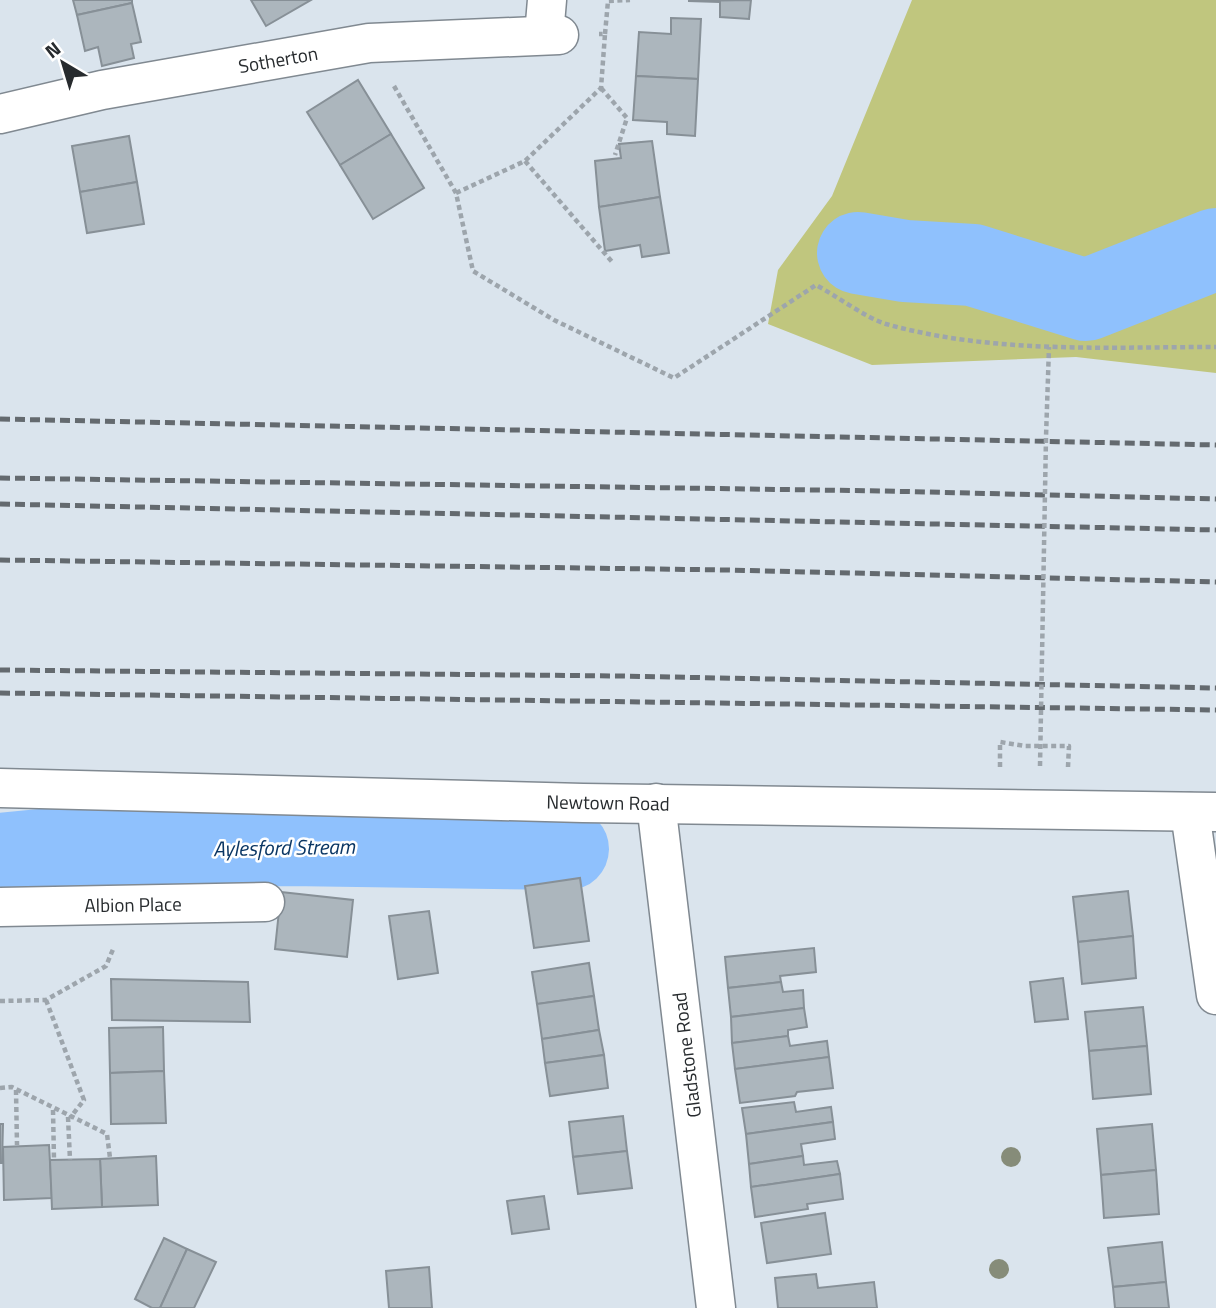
<svg xmlns="http://www.w3.org/2000/svg" width="1216" height="1308" font-family="'Titillium Web',sans-serif">
<style>
.green{fill:#c0c67e}
.lines{fill:none;stroke-linecap:round;stroke-linejoin:round}
.river{stroke:#8fc1fd;stroke-width:82}
.building{fill:#acb6bd;stroke:#879097;stroke-width:2}
.minor-casing{stroke:#808991;stroke-width:41}
.path{stroke:#9da5ac;stroke-width:4.5;stroke-dasharray:5 3.5;stroke-linecap:butt}
.minor{stroke:#fff;stroke-width:38}
.rail{stroke:#646a6f;stroke-width:5;stroke-dasharray:10 5;stroke-linecap:butt}
.path-bridge{stroke:#9da5ac;stroke-width:4.5;stroke-dasharray:5 3.5;stroke-linecap:butt}
.tree{fill:#868c79}
.labels{text-anchor:middle;dominant-baseline:central;stroke-width:5;stroke-linejoin:round;paint-order:stroke}
.street-label{font-size:19px;fill:#272b2e;stroke:#fff}
.water-label{font-size:21px;font-style:italic;fill:#0a3664;stroke:#fff}
</style>
<rect width="100%" height="100%" fill="#dae4ed"/>
<!-- green -->
<path class="green" d="M912,0H1216V373L1076,357L872,365L768,324L778,270L832,196Z"/>
<g class="lines">
<!-- river -->
<g class="river">
<path d="M858,253L905,261L973,265L1086,300L1216,249"/>
<path d="M0,854L40,850L290,845L568,849"/>
</g>
</g>
<!-- building -->
<g class="building">
<path d="M73,0H132V3L77,15Z"/>
<path d="M251,0H311L266,26Z"/>
<path d="M751,0L749,19L720,17V2L688,1Z"/>
<path d="M132,3L141,42L131,44L134,58L102,66L98,47L85,51L77,15Z"/>
<path d="M671,18L701,19L698,79L636,76L639,32L671,34Z"/>
<path d="M636,76L698,79L695,136L667,134V122L633,120Z"/>
<path d="M358,80L391,134L340,165L307,112Z"/>
<path d="M391,134L424,188L373,219L340,165Z"/>
<path d="M129,136L137,182L80,192L72,146Z"/>
<path d="M652,141L660,197L599,207L595,161L621,158L619,144Z"/>
<path d="M137,182L144,224L87,233L80,192Z"/>
<path d="M660,197L669,253L642,257L640,245L605,251L599,207Z"/>
<path d="M580,878L589,941L534,948L525,886Z"/>
<path d="M1128,891L1133,936L1078,942L1073,897Z"/>
<path d="M281,892L353,900L347,957L275,949Z"/>
<path d="M429,911L438,973L398,979L389,916Z"/>
<path d="M1133,936L1136,978L1082,984L1078,942Z"/>
<path d="M814,948L816,972L780,976L781,982L728,988L725,957Z"/>
<path d="M589,963L594,996L537,1004L532,972Z"/>
<path d="M1063,978L1068,1019L1035,1022L1030,982Z"/>
<path d="M111,979L248,982L250,1022L112,1020Z"/>
<path d="M781,982L783,992L803,990L804,1008L731,1017L728,988Z"/>
<path d="M594,996L599,1030L542,1039L537,1004Z"/>
<path d="M1143,1007L1147,1046L1089,1051L1085,1012Z"/>
<path d="M804,1008L807,1027L788,1030V1036L732,1043L731,1017Z"/>
<path d="M163,1027L164,1071L110,1073L109,1028Z"/>
<path d="M599,1030L604,1055L545,1063L542,1039Z"/>
<path d="M788,1036L790,1046L827,1041L829,1057L735,1069L732,1043Z"/>
<path d="M1147,1046L1151,1094L1093,1099L1089,1051Z"/>
<path d="M604,1055L608,1088L550,1096L545,1063Z"/>
<path d="M829,1057L833,1088L797,1092L795,1096L740,1103L735,1069Z"/>
<path d="M164,1071L166,1123L111,1124L110,1073Z"/>
<path d="M794,1102L796,1112L831,1107L833,1122L746,1134L742,1108Z"/>
<path d="M623,1116L627,1151L573,1157L569,1122Z"/>
<path d="M833,1122L835,1139L801,1144L803,1156L749,1164L746,1134Z"/>
<path d="M0,1124H3L2,1163H0Z"/>
<path d="M1152,1124L1156,1170L1101,1175L1097,1129Z"/>
<path d="M49,1145L52,1198L4,1200L3,1147Z"/>
<path d="M627,1151L632,1188L578,1194L573,1157Z"/>
<path d="M156,1156L158,1205L102,1207L100,1159Z"/>
<path d="M803,1156L804,1165L837,1161L840,1174L751,1187L749,1164Z"/>
<path d="M100,1159L102,1207L52,1209L50,1160Z"/>
<path d="M1156,1170L1159,1214L1104,1218L1101,1175Z"/>
<path d="M840,1174L843,1199L807,1204L808,1209L755,1217L751,1187Z"/>
<path d="M544,1196L549,1229L512,1234L507,1201Z"/>
<path d="M825,1213L831,1254L767,1263L761,1223Z"/>
<path d="M164,1238L187,1249L160,1308H152L135,1299Z"/>
<path d="M1162,1242L1166,1282L1113,1287L1108,1248Z"/>
<path d="M187,1249L216,1262L194,1308H160Z"/>
<path d="M429,1267L432,1308H389L386,1271Z"/>
<path d="M816,1274L818,1288L874,1282L877,1308H778L775,1278Z"/>
<path d="M1166,1282L1169,1308H1115L1113,1287Z"/>
</g>
<g class="lines">
<defs>
<g id="minor">
<path d="M544,35L547,0"/>
<path d="M0,114L102,90L369,43L559,35"/>
<path d="M0,788L583,803L1216,812"/>
<path d="M656,803L716,1308"/>
<path d="M1190,812L1216,995"/>
<path d="M0,907L265,902"/>
</g>
</defs>
<!-- minor casing -->
<use href="#minor" class="minor-casing"/>
<!-- path -->
<g class="path">
<path d="M605,34L608,1L630,0"/>
<path d="M394,86L456,193L473,271L554,320L674,378L816,285C835,295 866,318 886,324C993,354 1106,347 1216,347"/>
<path d="M601,88L627,118L615,155"/>
<path d="M525,161L613,263"/>
<path d="M456,193L525,161L601,88L605,34H599"/>
<path d="M1000,767V742L1025,746H1069L1068,767"/>
<path d="M46,1000L84,1100L70,1118"/>
<path d="M0,1001L46,1000L106,966L114,947"/>
<path d="M0,1088L12,1087L107,1134L110,1158"/>
<path d="M16,1090L17,1145"/>
<path d="M53,1110L54,1160"/>
<path d="M68,1117L70,1160"/>
</g>
<!-- minor -->
<use href="#minor" class="minor"/>
<!-- rail -->
<g class="rail">
<path d="M0,419L1216,445"/>
<path d="M0,478L884,491L1216,499"/>
<path d="M0,504L1216,530"/>
<path d="M0,560L728,570L1216,582"/>
<path d="M0,670L620,676L1216,688"/>
<path d="M0,693L1216,710"/>
</g>
<!-- path-bridge -->
<path class="path-bridge" d="M1040,766L1046,437L1049,347"/>
</g>
<!-- trees -->
<g class="tree">
<circle cx="1011" cy="1157" r="10"/>
<circle cx="999" cy="1269" r="10"/>
</g>
<g class="labels">
<!-- street labels -->
<g class="street-label">
<text transform="translate(278 59) rotate(-10)">Sotherton</text>
<text transform="translate(608 802) rotate(1)">Newtown Road</text>
<text transform="translate(133 904) rotate(-1)">Albion Place</text>
<text transform="translate(686 1055) rotate(-97)">Gladstone Road</text>
</g>
<!-- water labels -->
<g class="water-label">
<text transform="translate(284 847) rotate(-1)">Aylesford Stream</text>
</g>
</g>
<!-- north arrow -->
<g transform="translate(63 63) rotate(322)" stroke="#ffffff" stroke-width="5" paint-order="stroke">
<path d="M0-5L12 26L0 18L-12 26Z" fill="#272b2e"/>
<text y="-10" font-size="19" font-weight="bold" text-anchor="middle" fill="#272b2e">N</text>
</g>
</svg>
